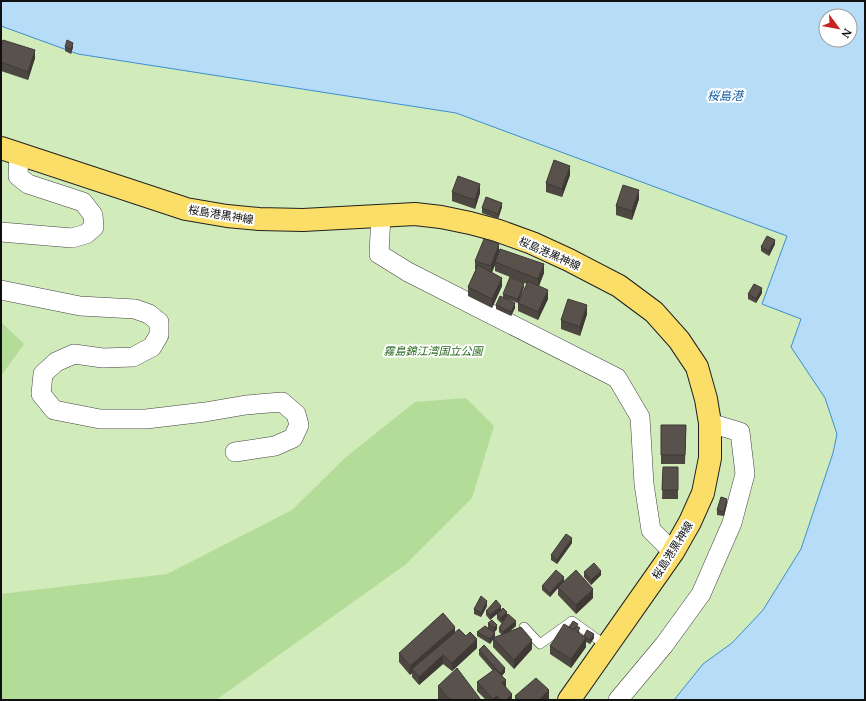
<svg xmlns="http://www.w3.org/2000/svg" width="866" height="701" font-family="'Noto Serif','Noto Sans JP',serif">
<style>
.green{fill:#d1ebbb;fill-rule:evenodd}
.forest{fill:#b4dc99}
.water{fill:#b6dcf8;stroke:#3b8ed1;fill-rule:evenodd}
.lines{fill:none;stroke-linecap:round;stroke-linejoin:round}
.lane-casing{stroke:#434343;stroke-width:10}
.street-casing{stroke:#434343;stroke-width:20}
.primary-casing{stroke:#212121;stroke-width:24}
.lane{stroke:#fff;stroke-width:9}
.street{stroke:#fff;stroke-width:19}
.primary{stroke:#fbde67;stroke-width:22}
.wall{fill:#4d4741}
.shaded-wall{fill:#3e3935}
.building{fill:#59524c;stroke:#3e3935}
.labels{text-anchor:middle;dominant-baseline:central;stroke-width:4;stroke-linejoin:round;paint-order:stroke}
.street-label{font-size:11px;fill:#101010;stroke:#fff}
.park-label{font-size:11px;font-style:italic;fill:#296a1d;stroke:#fff}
.water-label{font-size:12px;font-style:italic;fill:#155fa6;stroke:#fff}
</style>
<rect width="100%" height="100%" fill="#fffdf3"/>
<!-- green -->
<path class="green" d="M1,1H865V700H1ZM826,16H850V40H826Z"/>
<!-- forest -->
<g class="forest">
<path d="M1,322L24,344L1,376Z"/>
<path d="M466,398L494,426L472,498L405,565L216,700H1V594L167,574L292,510L346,457L415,402Z"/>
</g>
<!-- water -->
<path class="water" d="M1,1H865V700H674L703,664L732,643L763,610L801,549L833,453L837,434L825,398L791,347L801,319L762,304L787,236L456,113L78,54L1,26ZM826,16H850V40H826Z"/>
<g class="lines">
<defs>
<path id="lane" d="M524,627L540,644L572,621L607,646"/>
<g id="street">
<path d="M381,215L379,254L408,272L617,378L640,417L644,484L651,530L673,552"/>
<path d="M1,232L72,238L86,234L94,227L93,215L83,202L28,184L18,176L19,153"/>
<path d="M1,290L80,306L135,309L149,314L159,322V335L152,347L133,357L103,358L74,354L56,362L43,374L41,394L54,410L100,419H146L205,412L246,405L282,402L296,414L299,425L293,438L275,446L235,452"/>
<path d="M618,700L664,645L701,594L732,523L745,474L740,432L710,423"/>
</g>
<path id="primary" d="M1,148L186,209L227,216L259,219L303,220L415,214L441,217L470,223L496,230L532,243L569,260L619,286L654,312L679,340L697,367L706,399L710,423V458L703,493L690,522L673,552L569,700"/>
</defs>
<!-- lane casing -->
<use href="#lane" class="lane-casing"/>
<!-- street casing -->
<use href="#street" class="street-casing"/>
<!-- primary casing -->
<use href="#primary" class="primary-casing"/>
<!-- lane -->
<use href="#lane" class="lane"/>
<!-- street -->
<use href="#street" class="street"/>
<!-- primary -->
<use href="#primary" class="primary"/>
</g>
<!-- wall -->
<g class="wall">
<path d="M1,45L35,58L28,80L1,71Z"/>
<path d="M65,47H73L71,54L65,51Z"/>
<path d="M570,175L562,197L546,192V183Z"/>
<path d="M452,192L480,193L475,209L452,201Z"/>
<path d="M639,199L632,220L616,215V206Z"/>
<path d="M502,207L498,219L482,213V208Z"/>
<path d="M775,244L769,256L761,251V247Z"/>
<path d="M499,251L544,273L539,286L548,299L538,320L518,311V303L527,284L495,271V265L492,272L502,286L492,308L468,296V287L476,270L475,269V261Z"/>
<path d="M524,287L518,303L504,298L515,308L511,316L496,309V305L503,298V294Z"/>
<path d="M762,293L756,303L748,299V294Z"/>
<path d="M587,314L580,336L561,329V320Z"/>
<path d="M661,425H686L685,464H661Z"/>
<path d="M663,467H678V499H662Z"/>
<path d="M727,503L724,516L717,515V510Z"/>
<path d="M572,543L557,564L551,560V555Z"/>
<path d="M584,572L601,575L591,585L584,577Z"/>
<path d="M564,581L593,598L576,614L558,595V588L550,597L542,590V586Z"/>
<path d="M487,606L481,617L474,614V609Z"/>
<path d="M501,610L516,626L509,632L532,649L514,669L493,647V639L490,644L477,636V632L490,630L488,628V623L497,629L494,632L495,637L494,638L502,635L499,632V628L504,619L501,623L497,619V614L490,620L486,615V611Z"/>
<path d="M569,627H578L580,634L584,636L594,638L590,644L586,642V647L571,668L550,654V646Z"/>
<path d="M455,633L477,648L452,671L443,664L419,685L412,677V673L410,675L399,662V653Z"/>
<path d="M479,650L505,672L502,676L506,687L512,700H486L477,691V682L493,671L479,655Z"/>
<path d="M438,686L481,700H438Z"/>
<path d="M515,696L549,699L548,700H515Z"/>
</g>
<!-- shaded-wall -->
<g class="shaded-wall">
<path d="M73,43V47L71,54V49Z"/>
<path d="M35,50V58L28,80V72Z"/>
<path d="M570,166V175L562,197V189Z"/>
<path d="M480,184V193L475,209V200Z"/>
<path d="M639,190V199L632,220V211Z"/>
<path d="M502,203V207L498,219V214Z"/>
<path d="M775,240V244L769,256V251Z"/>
<path d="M499,244V253L495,262V265L491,275V266Z"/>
<path d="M544,264V273L538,288V279Z"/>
<path d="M502,278V286L492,308V299Z"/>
<path d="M524,283V287L518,303V299Z"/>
<path d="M762,288V293L756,303V299Z"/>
<path d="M548,290V299L538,320V312Z"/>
<path d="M515,303V308L511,316V312Z"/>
<path d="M587,305V314L580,336V327Z"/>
<path d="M727,499V503L724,516V512Z"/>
<path d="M572,538V543L557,564V560Z"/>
<path d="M601,571V575L591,585V580Z"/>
<path d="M564,577V581L558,587V588L550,597V593Z"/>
<path d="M593,589V598L576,614V605Z"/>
<path d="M487,601V606L481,617V613Z"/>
<path d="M501,606V610L490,620V615Z"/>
<path d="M507,612V617L501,623V618Z"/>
<path d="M516,621V626L503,636V632Z"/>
<path d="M497,625V629L494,633V628Z"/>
<path d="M455,627V635L412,669V673L410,675V666Z"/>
<path d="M495,633V637L490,644V639Z"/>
<path d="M594,634V638L590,644V640Z"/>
<path d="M586,638V647L571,668V659Z"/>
<path d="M477,639V648L452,671V663Z"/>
<path d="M532,640V649L514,669V660Z"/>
<path d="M443,655V664L419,685V677Z"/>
<path d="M505,668V672L500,678V673Z"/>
<path d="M506,680V689L502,683Z"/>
<path d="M549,690V699L548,700H539Z"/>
<path d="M512,694V700H506Z"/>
<path d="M497,696V700H493V699Z"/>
</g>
<!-- building -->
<g class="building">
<path d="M3,40L35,50L28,72L1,62V45Z"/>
<path d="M67,40L73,43L71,49L65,47Z"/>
<path d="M554,160L570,166L562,189L546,183Z"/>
<path d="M458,176L480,184L475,200L452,192Z"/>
<path d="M623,185L639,190L632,211L616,206Z"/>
<path d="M486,197L502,203L498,214L482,208Z"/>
<path d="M767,236L775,240L769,251L761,247Z"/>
<path d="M484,239L499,244L491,266L475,261Z"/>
<path d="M500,249L544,264L538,279L495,262Z"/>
<path d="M478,265L502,278L492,299L468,287Z"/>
<path d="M510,277L524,283L518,299L503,294Z"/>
<path d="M528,281L548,290L538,312L518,303Z"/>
<path d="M754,284L762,288L756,299L748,294Z"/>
<path d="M500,296L515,303L511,312L496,305Z"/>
<path d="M568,299L587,305L580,327L561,320Z"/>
<path d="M661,425H686L685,455H661Z"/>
<path d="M663,467H678V490H662Z"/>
<path d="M721,497L727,499L724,512L717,510Z"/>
<path d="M566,534L572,538L557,560L551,555Z"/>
<path d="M594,563L601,571L591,580L584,572Z"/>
<path d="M556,570L564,577L550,593L542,586Z"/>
<path d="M576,570L593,589L576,605L558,587Z"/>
<path d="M481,596L487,601L481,613L474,609Z"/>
<path d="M496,600L501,606L490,615L486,611Z"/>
<path d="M503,608L507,612L501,618L497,614Z"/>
<path d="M443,613L455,627L410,666L399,653Z"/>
<path d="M508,614L516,621L503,632L499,628Z"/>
<path d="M492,620L497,625L494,628L488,623Z"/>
<path d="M573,621L578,624L574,630L569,627Z"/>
<path d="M564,624L574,630L577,626L580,628L577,632L586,638L571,659L550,646Z"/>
<path d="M485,626L495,633L490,639L477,632Z"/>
<path d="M521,627L532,640L514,660L493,638Z"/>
<path d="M459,629L466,636L470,632L477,639L452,663L443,655L419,677L412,669Z"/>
<path d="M587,630L594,634L590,640L584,636Z"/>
<path d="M484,645L505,668L500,673L479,650Z"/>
<path d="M457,668L481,700H450L438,686Z"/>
<path d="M495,669L506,680L502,683L512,694L506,700H500L497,696L493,699L477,682Z"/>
<path d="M536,678L549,690L539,700H519L515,696Z"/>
</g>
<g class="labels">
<!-- street labels -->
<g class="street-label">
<text transform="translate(221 214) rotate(9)">桜島港黒神線</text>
<text transform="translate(550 253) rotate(24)">桜島港黒神線</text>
<text transform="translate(672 550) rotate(-58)">桜島港黒神線</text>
</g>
<!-- park labels -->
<g class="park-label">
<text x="433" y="350">霧島錦江湾国立公園</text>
</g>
<!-- water labels -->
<g class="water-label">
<text x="725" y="95">桜島港</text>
</g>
</g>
<!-- border -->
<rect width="866" height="701" fill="none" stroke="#101010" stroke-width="4"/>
<!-- north arrow -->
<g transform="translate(838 28) rotate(122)"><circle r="19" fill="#ffffff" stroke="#9f9f9f"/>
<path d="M0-3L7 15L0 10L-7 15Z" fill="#c52423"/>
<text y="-6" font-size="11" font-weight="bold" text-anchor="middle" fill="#101010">N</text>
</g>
</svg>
